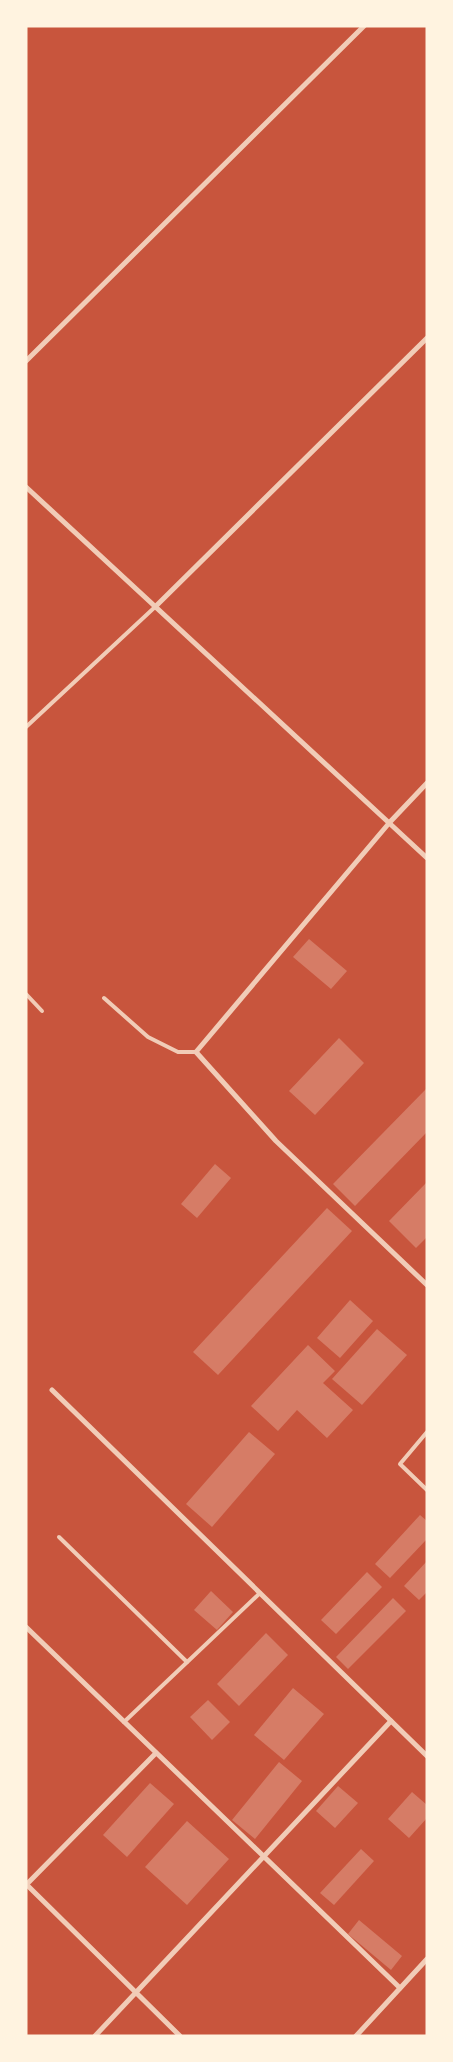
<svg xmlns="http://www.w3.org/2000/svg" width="453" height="2062" font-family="Commissioner,sans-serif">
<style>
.building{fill:#d67c66}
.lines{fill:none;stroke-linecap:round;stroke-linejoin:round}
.service{stroke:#f1ccb7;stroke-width:4}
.minor{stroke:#f1ccb7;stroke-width:5}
</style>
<rect width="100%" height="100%" fill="#c8553d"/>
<!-- building -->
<g class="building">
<path d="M309,939L347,971L331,989L293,957Z"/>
<path d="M339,1038L364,1063L315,1115L289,1091Z"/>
<path d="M427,1088V1132L355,1206L333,1184Z"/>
<path d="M215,1164L231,1178L197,1218L181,1204Z"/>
<path d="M427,1182V1237L416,1248L389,1221Z"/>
<path d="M327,1208L352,1231L218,1375L193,1352Z"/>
<path d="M350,1300L373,1321L340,1358L317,1338Z"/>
<path d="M377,1329L407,1355L362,1405L332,1379Z"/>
<path d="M308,1345L335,1371L323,1383L353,1410L327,1438L297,1410L278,1431L251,1406Z"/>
<path d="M249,1432L275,1454L212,1527L186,1504Z"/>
<path d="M420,1515L427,1521V1539L390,1578L375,1564Z"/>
<path d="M427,1561V1592L419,1600L404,1586Z"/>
<path d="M367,1572L382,1587L336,1634L321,1620Z"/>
<path d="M211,1591L233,1612L217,1630L194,1610Z"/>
<path d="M393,1598L406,1611L348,1669L336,1657Z"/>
<path d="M266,1633L288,1655L239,1706L217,1684Z"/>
<path d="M293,1688L324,1714L284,1760L254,1735Z"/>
<path d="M208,1700L230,1722L212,1740L190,1717Z"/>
<path d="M279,1762L302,1781L255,1839L232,1820Z"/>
<path d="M150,1783L174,1804L127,1857L103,1835Z"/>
<path d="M338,1786L358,1803L335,1828L316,1811Z"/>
<path d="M412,1792L427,1805V1818L409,1838L388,1819Z"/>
<path d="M187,1821L229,1859L187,1905L145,1867Z"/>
<path d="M361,1849L374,1861L334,1905L320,1893Z"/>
<path d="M359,1920L402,1956L391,1970L348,1934Z"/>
</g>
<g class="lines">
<!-- service -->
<g class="service">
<path d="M26,727L155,607"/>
<path d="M26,994L42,1011"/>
<path d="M104,998L148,1037L178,1052H196"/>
<path d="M427,1432L400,1464L427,1490"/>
<path d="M59,1537L187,1662"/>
<path d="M124,1722L260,1593"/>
</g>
<!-- minor -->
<g class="minor">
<path d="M26,361L364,26"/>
<path d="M26,487L427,858"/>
<path d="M155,607L427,338"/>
<path d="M427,783L390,822L196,1052L276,1141L427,1285"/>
<path d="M52,1390L427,1756"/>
<path d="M26,1627L400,1988"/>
<path d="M26,1884L180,2036"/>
<path d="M26,1885L156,1753"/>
<path d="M95,2036L391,1721"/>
<path d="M356,2036L427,1959"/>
</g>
</g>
<!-- border -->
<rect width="453" height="2062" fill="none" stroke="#fff3e0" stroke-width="55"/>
</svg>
